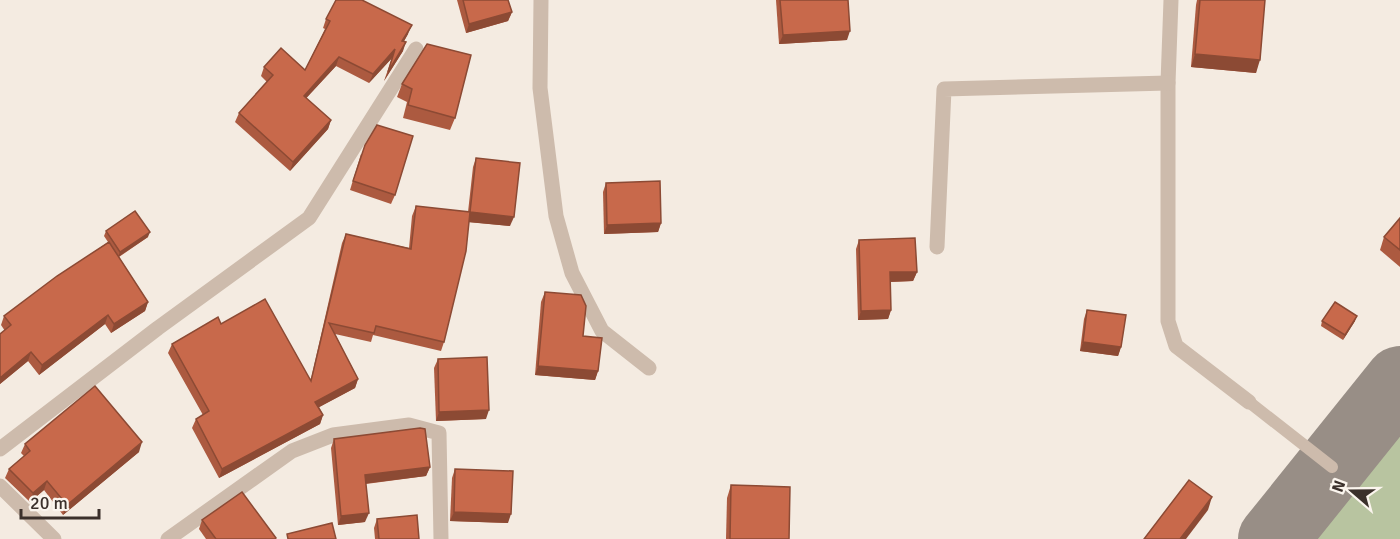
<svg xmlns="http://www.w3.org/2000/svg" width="1400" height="539" font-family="Signika,sans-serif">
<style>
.green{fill:#b8c4a0}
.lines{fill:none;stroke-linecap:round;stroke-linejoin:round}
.taxiway{stroke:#988e86;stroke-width:70}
.lane{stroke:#cdbbac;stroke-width:12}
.street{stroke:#cdbbac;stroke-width:15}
.wall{fill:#ac5a40}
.shaded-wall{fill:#8c4a34}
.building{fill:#c8694b;stroke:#8c4a34;stroke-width:1.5}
</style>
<rect width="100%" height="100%" fill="#f4ebe1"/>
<!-- green -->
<path class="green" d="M1400,404V539H1293Z"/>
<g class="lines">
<!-- taxiway -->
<path class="taxiway" d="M1273,539L1400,381"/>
<!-- lane -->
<path class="lane" d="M1249,402L1332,467"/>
<!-- street -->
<g class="street">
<path d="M541,0L540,88L556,216L572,273L602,331L649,368"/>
<path d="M1171,0L1168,83V321L1176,346L1249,402"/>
<path d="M937,247L944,89L1168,83"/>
<path d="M0,449L158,328L309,218L416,49"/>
<path d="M0,486L54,539"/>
<path d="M168,539L292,451L333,435L409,425L439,433L441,539"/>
</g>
</g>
<!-- wall -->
<g class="wall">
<path d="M457,0H508L512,12L508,21L466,33Z"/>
<path d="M776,0H848L847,40L779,44Z"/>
<path d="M1197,0H1265L1256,73L1191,67L1196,5Z"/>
<path d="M326,19L408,34L404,41L403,51L384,81L392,58L369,83L336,66L306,98L331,120L328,129L290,171L235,122L239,113L267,82L261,76L264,67L305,70L325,29L323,28Z"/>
<path d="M427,44L455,118L450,130L403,118L407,102L397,97L402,84Z"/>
<path d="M361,154L395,195L391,204L350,190Z"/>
<path d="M476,158L510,226L469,222L444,342L441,351L373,335L371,342L335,334L358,379L355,388L319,407L323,415L320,424L219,478L192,428L196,419L203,415L168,353L172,344L221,324L311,379L342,243L346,234L409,248L412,216L416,206L468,212L473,167Z"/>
<path d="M606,183L661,223L658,232L604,234L603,192Z"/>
<path d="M1400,218V267L1380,250L1384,237Z"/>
<path d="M106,231L148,237L119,257L148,302L145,311L111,333L105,324L39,375L28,361L0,384V334L5,331L1,325L4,316L108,242L104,236Z"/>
<path d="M859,240L917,272L913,281L890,282L891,310L888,319L858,320L856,249Z"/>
<path d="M545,292L583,336L598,371L595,380L535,375L541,302Z"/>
<path d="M1087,310L1121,347L1118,356L1080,351L1084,319Z"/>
<path d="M1322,321H1355L1343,340L1321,326Z"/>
<path d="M438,359L486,419L436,421L434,368Z"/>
<path d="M334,439L430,467L426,476L366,484L365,522L338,525L331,448Z"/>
<path d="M25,444L139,452L63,515L44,490L30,502L5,478L9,469L24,456L21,453Z"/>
<path d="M455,469L508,523L450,521L452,478Z"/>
<path d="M731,485L789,539H726L727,498Z"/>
<path d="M377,519L419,539H375L374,528Z"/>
<path d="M202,520L276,539H206L199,529Z"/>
</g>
<!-- shaded-wall -->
<g class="shaded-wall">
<path d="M512,12L508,21L466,33L469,24Z"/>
<path d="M412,25L408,34L399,50L402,41Z"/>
<path d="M850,31L847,40L779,44L783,35Z"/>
<path d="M406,42L403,51L384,81L388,72Z"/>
<path d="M395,49L392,58L369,83L373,74Z"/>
<path d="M1195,54L1260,60L1256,73L1191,67Z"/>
<path d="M339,57L336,66L300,105L304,96Z"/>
<path d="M331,120L328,129L290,171L293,162Z"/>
<path d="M470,212L514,217L510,226L467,222Z"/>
<path d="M661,223L658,232L604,234L607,225Z"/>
<path d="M150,232L148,237L118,257L120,252Z"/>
<path d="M890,272H917L913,281L887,282Z"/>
<path d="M148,302L145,311L111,333L114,324Z"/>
<path d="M891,310L888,319L858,320L861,311Z"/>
<path d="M108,315L105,324L39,375L42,365Z"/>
<path d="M1357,316L1355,321L1343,340L1345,335Z"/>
<path d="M1083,342L1121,347L1118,356L1080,351Z"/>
<path d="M31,352L28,361L0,384V378Z"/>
<path d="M538,366L598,371L595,380L535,375Z"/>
<path d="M358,379L355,388L312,411L315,402Z"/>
<path d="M489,410L486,419L436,421L439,412Z"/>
<path d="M323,415L320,424L219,478L222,469Z"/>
<path d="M142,442L139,452L63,515L67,505Z"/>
<path d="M430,467L426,476L362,484L365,475Z"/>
<path d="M47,481L44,490L30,502L33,493Z"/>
<path d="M1212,497L1208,510L1186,539H1180Z"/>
<path d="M454,512L511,514L508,523L450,521Z"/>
<path d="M369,513L365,522L338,525L341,516Z"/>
</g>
<!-- building -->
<g class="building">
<path d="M336,0H362L412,25L402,41L406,42L388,72L395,49L373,74L339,57L304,96L331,120L293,162L239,113L273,75L264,67L281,48L305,70L330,21L326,19Z"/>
<path d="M463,0H508L512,12L469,24Z"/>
<path d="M780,0H848L850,31L783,35Z"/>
<path d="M1200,0H1265L1260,60L1195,54Z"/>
<path d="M427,44L471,55L455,118L408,105L412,89L402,84Z"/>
<path d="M377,125L413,136L395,195L353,181L365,145Z"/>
<path d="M476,158L520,163L514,217L470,212Z"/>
<path d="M660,181L661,223L607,225L606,183Z"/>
<path d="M416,206L470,212L466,251L444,342L376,326L374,333L329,323L358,379L315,402L323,415L222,469L196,419L209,411L172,344L218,317L221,324L265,299L311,381L346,234L411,249Z"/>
<path d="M135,211L150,232L120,252L106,231Z"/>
<path d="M1400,218V250L1384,237Z"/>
<path d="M915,238L917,272H890L891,310L861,311L859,240Z"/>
<path d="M109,242L148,302L114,324L108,315L42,365L31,352L0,378V334L11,325L4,316L57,276Z"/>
<path d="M545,292L581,295L586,306L583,336L602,338L598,371L538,366Z"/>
<path d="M1335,302L1357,316L1345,335L1322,321Z"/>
<path d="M1087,310L1126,315L1121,347L1083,342Z"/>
<path d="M487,357L489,410L439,412L438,359Z"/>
<path d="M95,386L142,442L67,505L47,481L33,493L9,469L30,451L25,444Z"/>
<path d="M420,428L425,429L430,467L365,475L369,513L341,516L334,439Z"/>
<path d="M455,469L513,471L511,514L454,512Z"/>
<path d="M1189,480L1212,497L1180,539H1144Z"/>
<path d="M731,485L790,487L789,539H730Z"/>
<path d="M242,492L276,538L275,539H216L202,520Z"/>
<path d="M417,515L419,539H379L377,519Z"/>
<path d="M332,523L336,539H288L287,534Z"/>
</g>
<!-- north arrow -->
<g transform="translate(1352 491) rotate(290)" stroke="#fbf5ee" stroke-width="4.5" paint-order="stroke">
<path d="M0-4.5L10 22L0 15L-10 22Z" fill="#3b302b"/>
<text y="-9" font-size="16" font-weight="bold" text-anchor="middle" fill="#3b302b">N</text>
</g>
<!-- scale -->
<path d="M21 509v9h78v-9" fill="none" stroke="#3b302b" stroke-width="3"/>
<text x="30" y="509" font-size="18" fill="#3b302b" stroke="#fbf5ee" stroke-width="4.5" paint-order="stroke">20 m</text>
</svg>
